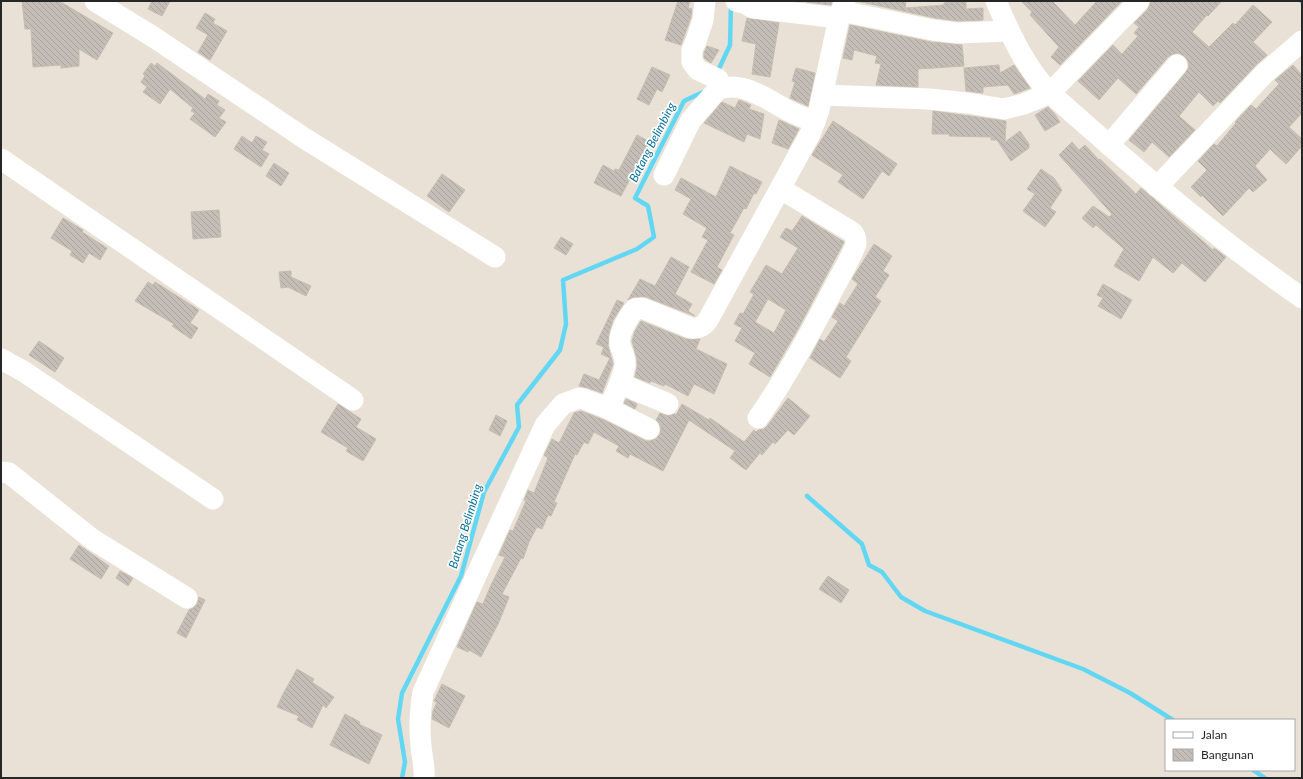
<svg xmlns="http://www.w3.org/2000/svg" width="1303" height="779" font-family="Lato,sans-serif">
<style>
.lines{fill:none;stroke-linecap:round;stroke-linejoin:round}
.stream{stroke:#62d7f4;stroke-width:4.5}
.building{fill:url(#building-back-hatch);stroke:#c5bdb1;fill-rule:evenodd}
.minor{stroke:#fff;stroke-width:21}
.labels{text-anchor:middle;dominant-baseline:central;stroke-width:3.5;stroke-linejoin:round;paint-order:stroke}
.water-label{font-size:12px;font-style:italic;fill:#07729a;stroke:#fff}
</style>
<defs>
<pattern id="building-back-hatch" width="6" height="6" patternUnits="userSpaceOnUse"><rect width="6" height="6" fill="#c5beb7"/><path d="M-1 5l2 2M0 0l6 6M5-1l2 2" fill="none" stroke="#a9a39d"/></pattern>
</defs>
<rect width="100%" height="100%" fill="#eae1d6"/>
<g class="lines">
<!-- stream -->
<g class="stream">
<path d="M1301,1L1302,2"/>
<path d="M717,73L730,45L731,4"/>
<path d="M807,496L862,544L869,565L882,572L901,597L925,611L1083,669L1130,693L1173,720"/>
<path d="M1253,770L1265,778"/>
<path d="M402,778L405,762L398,719L402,693L461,576L484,492L519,427L517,405L560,350L566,324L563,280L637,249L654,237L648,206L635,198L684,101L703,92"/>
</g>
</g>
<!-- building -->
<g class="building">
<path d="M22,1H59L113,33L97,60L79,49V66L61,68V65L33,67L31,29H25Z"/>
<path d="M152,1H170L162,16L148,9Z"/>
<path d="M678,1H690L688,8L692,9L691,17L681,45L665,40Z"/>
<path d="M807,1H832L831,5L806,2Z"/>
<path d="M857,1H906L905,8L944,5V3L966,1V9L983,8V20L958,21L935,18Z"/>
<path d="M1021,1H1052L1075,25L1097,1H1122L1060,65L1051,57L1059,47L1030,15L1032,12Z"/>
<path d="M1151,1H1222L1208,16L1207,15L1192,32L1209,47L1233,23L1235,25L1253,5L1272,22L1253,42L1267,55L1256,65L1220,103L1218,101L1213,106L1199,92L1179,116L1195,130L1169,157L1152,142L1144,152L1129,140L1186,72L1189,67L1188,61L1184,56L1179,53L1173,54L1168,57L1136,94L1118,78L1099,100L1078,81L1113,45L1122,54L1138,36L1134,33L1139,27L1134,23L1148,9Z"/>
<path d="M205,13L215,19L213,23L227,31L210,60L198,52L208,35L196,28Z"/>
<path d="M747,18L779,23L770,77L752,74L756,44L742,41Z"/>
<path d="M850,25L931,42L962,45L964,66L918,69V87L876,85L881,64L875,63L877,56L854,50L852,60L843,58Z"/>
<path d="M707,46L719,50L711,63L704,58V53Z"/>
<path d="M151,63L155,66L157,63L205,99L208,94L219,101L217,105L225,110L219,118L226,122L215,137L190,119L195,113L191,111L193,108L170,89L160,104L143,92L147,87L141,82L145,76L143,74Z"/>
<path d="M999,65L1000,73L1014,65L1030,88L1014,94L1008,85L983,87V93L966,91L964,68Z"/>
<path d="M1293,65L1302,75V113L1289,127L1302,139V146L1286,164L1270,149L1255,166L1267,180L1253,192L1249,188L1223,216L1202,195L1201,197L1191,187L1207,170L1198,161L1214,144L1217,146L1236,123L1235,122L1251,105L1256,109L1279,84L1275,80Z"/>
<path d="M652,67L670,75L662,92L657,89L649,105L637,99Z"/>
<path d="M796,68L815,73L808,106L790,98L795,82L792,81Z"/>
<path d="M739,100L751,105L749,109L764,114L760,139L747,134L744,142L704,123L722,102L735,108Z"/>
<path d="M1048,107L1054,113L1060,122L1045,131L1035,115Z"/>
<path d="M933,111L1006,121L1005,142L1020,131L1029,144V148L1011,161L997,140H991V137L949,136L950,134H932Z"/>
<path d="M779,120L799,129L788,149L772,143Z"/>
<path d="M833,121L868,144L897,164L889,176L882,171L863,199L838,182L843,175L812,155Z"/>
<path d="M637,135L650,142L621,196L594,183L603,165L614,171L615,169L619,170Z"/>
<path d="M242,136L252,143L256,136L267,142L262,150L269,154L261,167L234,149Z"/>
<path d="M1072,142L1079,150L1085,145L1099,160L1100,159L1136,194L1141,188L1213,250L1214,248L1226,257L1205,282L1182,263L1173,273L1153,257L1139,281L1114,266L1124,249L1096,225L1093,228L1082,218L1093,206L1109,217L1112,214L1059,155Z"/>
<path d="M274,163L289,173L281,186L266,176Z"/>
<path d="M730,166L762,182L756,194L754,193L746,209L744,208L730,233L734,235L717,267L722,270L714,284L691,272L708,240L702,237L707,228L683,214L691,199L675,190L681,178L716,197Z"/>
<path d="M1041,169L1054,178L1062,190L1050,208L1056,212L1045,227L1023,211L1035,194L1027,189Z"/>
<path d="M442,174L465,190L449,212L427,196Z"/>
<path d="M219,210L221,237L193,239L191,212Z"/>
<path d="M802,216L844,242L798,329L770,377L749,364L755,353L735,341L742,328L734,324L740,313L743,314L754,294L750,292L766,265L782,274L798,248L780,237L786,228L792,231ZM768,299L786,310L774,333L755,322Z"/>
<path d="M63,218L83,230L82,232L107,248L100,260L89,253L83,263L70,255L72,251L51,238Z"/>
<path d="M561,237L573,244L566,255L554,248Z"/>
<path d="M874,244L892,256L883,271L889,275L875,297L881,301L846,357L851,361L840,378L810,358L820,339L824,342L838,321L832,317L840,303L844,306L858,284L852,279Z"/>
<path d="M671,257L689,267L675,294L692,304L688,311L695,316L646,297H633L628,300L640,279L655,286Z"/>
<path d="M291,271V277L311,286L306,296L288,287L281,288L279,272Z"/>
<path d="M148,282L153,285L155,282L199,310L190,323L198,328L191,339L172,326L174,324L135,301Z"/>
<path d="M1103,284L1132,300L1121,319L1098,306L1103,298L1097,295Z"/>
<path d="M617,300L624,303L613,320L609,333L608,346L613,364L602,393L588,388L579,386L584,374L599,380L610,358L601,354L604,347L596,344Z"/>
<path d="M641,321L686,339H700L696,349L727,364L714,394L694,384L688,396L665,384L664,386L651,381L650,383L635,377L637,367V359L632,341L635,331Z"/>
<path d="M39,341L64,358L55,372L29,355Z"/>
<path d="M788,398L810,416L794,435L788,430L775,444L773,442L762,455L760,453L746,470L730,458L735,451L689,420L663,471L630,454L628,458L616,451L619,446L594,432L588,444L584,442L577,455L575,454L554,502L557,503L551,516L548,515L542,529L537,527L529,542L523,559L521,558L502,594L509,597L499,622L481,657L469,650L468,652L457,647L477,602L483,604L491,585L505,557L499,555L510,530L513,531L526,501L524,500L528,490L534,493L548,458L544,455L552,439L559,443L574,413L581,411L604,420L646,441H650L656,439L660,434L661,428L659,423L656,420L660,413L669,416L675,414L676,415L682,404L709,420L710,418L744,442L754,430L756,432L758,430L764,429L768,425Z"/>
<path d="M626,399L637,404L635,409L624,403Z"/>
<path d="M338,404L361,419L356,427L376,439L363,461L346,451L348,448L321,432Z"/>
<path d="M496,415L507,421L500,436L489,430Z"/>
<path d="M79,545L109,566L101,579L70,559Z"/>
<path d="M120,571L133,578L128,586L116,578Z"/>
<path d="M828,576L849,590L841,603L819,589Z"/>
<path d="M199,597L205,600L186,638L177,633L189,610L193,608L197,604Z"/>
<path d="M297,669L314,679L312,682L334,697L326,708L323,705L312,728L297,720L299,716L277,707L283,694Z"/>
<path d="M442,684L465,696L449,728L432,719L433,711L437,702L434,701Z"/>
<path d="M345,714L360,722L359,724L382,735L369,764L330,745Z"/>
</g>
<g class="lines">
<!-- minor -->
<g class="minor">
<path d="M95,1L155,38L304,138L495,257"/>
<path d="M736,1L744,3L753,8L839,18"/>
<path d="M996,1C1010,34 1025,67 1050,93C1131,165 1213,236 1302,298"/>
<path d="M841,11L933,30L958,33L1009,31"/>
<path d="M718,89C743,81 765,98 787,110C796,115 806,118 815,122"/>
<path d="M823,95L929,99L968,103L1004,109L1024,104L1050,93L1139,1"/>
<path d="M1109,145L1177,65"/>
<path d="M1,159L353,400"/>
<path d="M664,175L691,120L718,89V79L698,70L692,62V50L696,41L703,20L705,1"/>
<path d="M1157,187L1265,73L1302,41"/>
<path d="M1,359L23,371L213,499"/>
<path d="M620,382C635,392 652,396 668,404"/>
<path d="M609,409C614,395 622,381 625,366C626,358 622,352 620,345C617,336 629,315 635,309L642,308L691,328C699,329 704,326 708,320L810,134L819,110L839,18L845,1"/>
<path d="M758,418C788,375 812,330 836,284C841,275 855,250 856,243C856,238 854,234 852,232L781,189"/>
<path d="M1,472L9,473L92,539L187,598"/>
<path d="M424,778C425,767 422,757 421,746C419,728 420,710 423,692L545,425L563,404L579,398L584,399L609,409L649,429"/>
</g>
</g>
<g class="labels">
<!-- water labels -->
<g class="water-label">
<text transform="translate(652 142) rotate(-63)">Batang Belimbing</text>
<text transform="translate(465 526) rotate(-73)">Batang Belimbing</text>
</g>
</g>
<!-- border -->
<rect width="1303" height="779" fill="none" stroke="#262626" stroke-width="4"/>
<!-- legend -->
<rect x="1165" y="719" width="130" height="52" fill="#ffffff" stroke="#a8a8a8"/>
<rect x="1173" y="732" width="20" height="6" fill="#ffffff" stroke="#a8a8a8"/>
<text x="1201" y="739" font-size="12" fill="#262626">Jalan</text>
<rect x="1173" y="749" width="20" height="12" fill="url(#building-back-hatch)" stroke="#a8a8a8"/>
<text x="1201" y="759" font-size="12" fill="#262626">Bangunan</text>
</svg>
